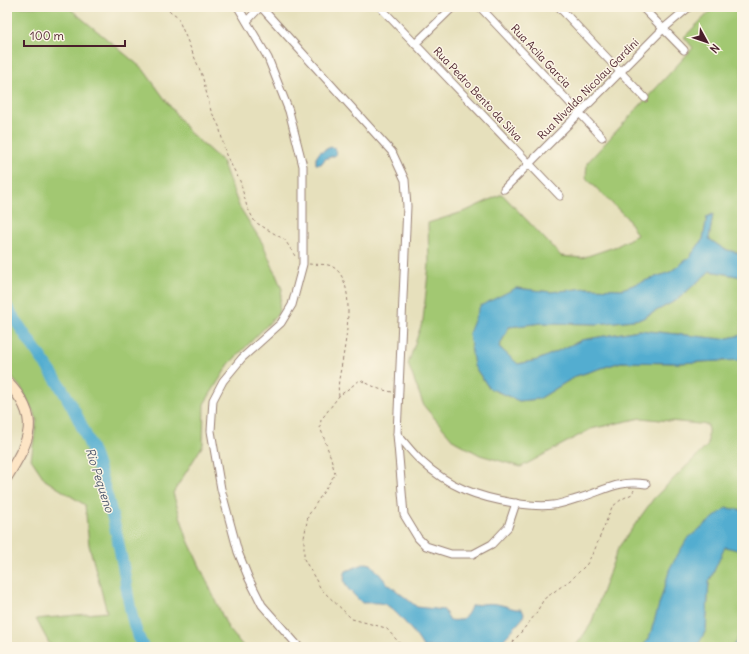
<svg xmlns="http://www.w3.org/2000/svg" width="749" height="654" font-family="Delius,sans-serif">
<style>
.green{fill:#a2c872;stroke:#76744e}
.water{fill:#52add0;stroke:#4e667e}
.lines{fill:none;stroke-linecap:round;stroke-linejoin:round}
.river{stroke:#52add0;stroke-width:12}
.minor-casing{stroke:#988074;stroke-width:9}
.secondary-casing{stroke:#988074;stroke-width:12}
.path{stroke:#988074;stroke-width:1;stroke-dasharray:3 3;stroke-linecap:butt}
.minor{stroke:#fff;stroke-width:7}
.secondary{stroke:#fde5c5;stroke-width:10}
.labels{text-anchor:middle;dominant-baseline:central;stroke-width:3;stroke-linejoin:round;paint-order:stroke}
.street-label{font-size:11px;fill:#4a1f2b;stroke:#fcf5e5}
.water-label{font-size:12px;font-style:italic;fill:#4d586d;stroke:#fcf5e5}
</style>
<rect width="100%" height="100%" fill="#fcf5e5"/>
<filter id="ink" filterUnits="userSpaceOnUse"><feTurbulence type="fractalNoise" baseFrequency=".025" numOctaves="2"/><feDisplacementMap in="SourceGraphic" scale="8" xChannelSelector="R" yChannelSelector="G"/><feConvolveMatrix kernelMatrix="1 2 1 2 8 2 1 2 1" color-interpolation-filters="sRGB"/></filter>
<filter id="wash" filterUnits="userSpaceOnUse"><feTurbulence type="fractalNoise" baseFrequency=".012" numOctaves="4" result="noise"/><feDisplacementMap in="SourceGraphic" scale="16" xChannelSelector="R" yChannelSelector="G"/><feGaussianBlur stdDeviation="0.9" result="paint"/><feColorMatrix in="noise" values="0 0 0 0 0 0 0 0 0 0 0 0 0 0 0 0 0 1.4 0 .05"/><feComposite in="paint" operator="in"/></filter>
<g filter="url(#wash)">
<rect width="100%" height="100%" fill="#e6e0bc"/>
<!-- green -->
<g class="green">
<path d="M7,7H68L143,69L189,132L222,161L239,206L263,244L282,289L278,314L229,364L204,404L203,445L173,493L187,538L228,628L244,647H51L36,619L107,612L89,545L85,505L45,480L31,459L37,419L22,389L7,372Z"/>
<path d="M715,7H742V254L724,249L709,239L713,214L707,217L703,239L689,258L670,272L622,289L586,288L551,292L516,288L474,366L489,388L519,401L539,399L576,376L621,362L678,363L742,360V510L726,508L643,647H575L591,624L618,548L654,498L708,445V425L641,418L591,429L521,467L480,455L454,441L424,406L408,364L423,320L429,264L428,223L466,211L502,194L561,256L582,258L617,246L637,235L627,218L586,178L587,163L693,48L684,37Z"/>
<path d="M710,271L742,277V335L723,339L639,330L582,340L538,360L517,364L499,347L509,327L542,323L598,324L641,319L677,300Z"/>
<path d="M725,546L742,551V631L733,647H697L706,630L709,582Z"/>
</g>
<!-- water -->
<g class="water">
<path d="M331,147L335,148L336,155L325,159L321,164H316V158L320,152Z"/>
<path d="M713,214L709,239L724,249L742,254V277L710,271L677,300L641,319L598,324L542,323L509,327L499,347L518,364L538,360L582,340L639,330L723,339L742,335V360L678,363L621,362L576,376L539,399L519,401L489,388L474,366L469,333L480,306L516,288L551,292L586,288L622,289L670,272L689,258L703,239L707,217Z"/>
<path d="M726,508L742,510V551L725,547L709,582L706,630L697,647H643L650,635L670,568L687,539Z"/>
<path d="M366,563L371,564L387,583L417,607L444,610L450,620C461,622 468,617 471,606C480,604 492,602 501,605C508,606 513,610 521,609L524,613L523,618L497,647H423C420,639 393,606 384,604C378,602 369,603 362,603C354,594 339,585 346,571Z"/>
<path d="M742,631V647H733Z"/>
</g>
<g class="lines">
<!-- river -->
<path class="river" d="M7,307C21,330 36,350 51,372C72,402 89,439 100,473C109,500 116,529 121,556C128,587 128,618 143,647"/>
</g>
</g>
<g filter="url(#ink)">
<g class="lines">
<defs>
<g id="minor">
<path d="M238,7L268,58L289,111L303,166V264L292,305L281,323L242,358L223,381L213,400L211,431L221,489L238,552L249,579L262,605L299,647"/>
<path d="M261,7L392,152L405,180L407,206L397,434L404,515L418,538L426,546L451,554H473L492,544L508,527L516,503"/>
<path d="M380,7L560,196"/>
<path d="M480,7L602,137"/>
<path d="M559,7L645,98"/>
<path d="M642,7L684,50"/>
<path d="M247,21L260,7"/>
<path d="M415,44L453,7"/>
<path d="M504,189L663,29L689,7"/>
<path d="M397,434C405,443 412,453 421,461C449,487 477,497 514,503C526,505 540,507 553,505C561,504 569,501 576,499C602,492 618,479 646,484"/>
</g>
<path id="secondary" d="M7,382C42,418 30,439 7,477"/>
</defs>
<!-- minor casing -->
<use href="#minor" class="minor-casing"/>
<!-- secondary casing -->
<use href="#secondary" class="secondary-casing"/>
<!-- path -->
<g class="path">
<path d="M164,7L177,16L202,75L211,111L219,126L226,155L240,181L247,207L255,222L285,240L295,256"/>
<path d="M309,264C316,265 328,263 333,267C357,281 346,340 342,363C340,375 337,384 339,396"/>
<path d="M392,392L379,389L360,380L339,396L321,420L320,427L331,458L335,474L308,516L304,538V559L321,589L352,619L386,628L403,647"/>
<path d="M509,647L535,615L544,599L573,578L587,564L595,549L612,507L622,499L632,494L634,490"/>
</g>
<!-- minor -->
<use href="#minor" class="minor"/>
<!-- secondary -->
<use href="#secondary" class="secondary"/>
</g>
</g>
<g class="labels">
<!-- street labels -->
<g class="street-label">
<text transform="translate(541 56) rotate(47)">Rua Acila Garcia</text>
<text transform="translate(588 89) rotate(-45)">Rua Nivaldo Nicolau Gardini</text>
<text transform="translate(478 94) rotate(47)">Rua Pedro Bento da Silva</text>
</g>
<!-- water labels -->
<g class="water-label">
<text transform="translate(100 480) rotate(72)">Rio Pequeno</text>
</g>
</g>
<!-- margin -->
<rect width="749" height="654" fill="none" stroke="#fcf5e5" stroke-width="24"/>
<!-- north arrow -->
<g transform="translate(707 42) rotate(130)" stroke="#fcf5e5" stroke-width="3" paint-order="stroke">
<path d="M0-3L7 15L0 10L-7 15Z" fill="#4a1f2b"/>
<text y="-6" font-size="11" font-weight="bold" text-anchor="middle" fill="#4a1f2b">N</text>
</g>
<!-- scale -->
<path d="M24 40v6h101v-6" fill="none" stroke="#4a1f2b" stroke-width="2"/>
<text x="30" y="40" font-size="12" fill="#4a1f2b" stroke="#fcf5e5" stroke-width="3" paint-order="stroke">100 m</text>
</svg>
